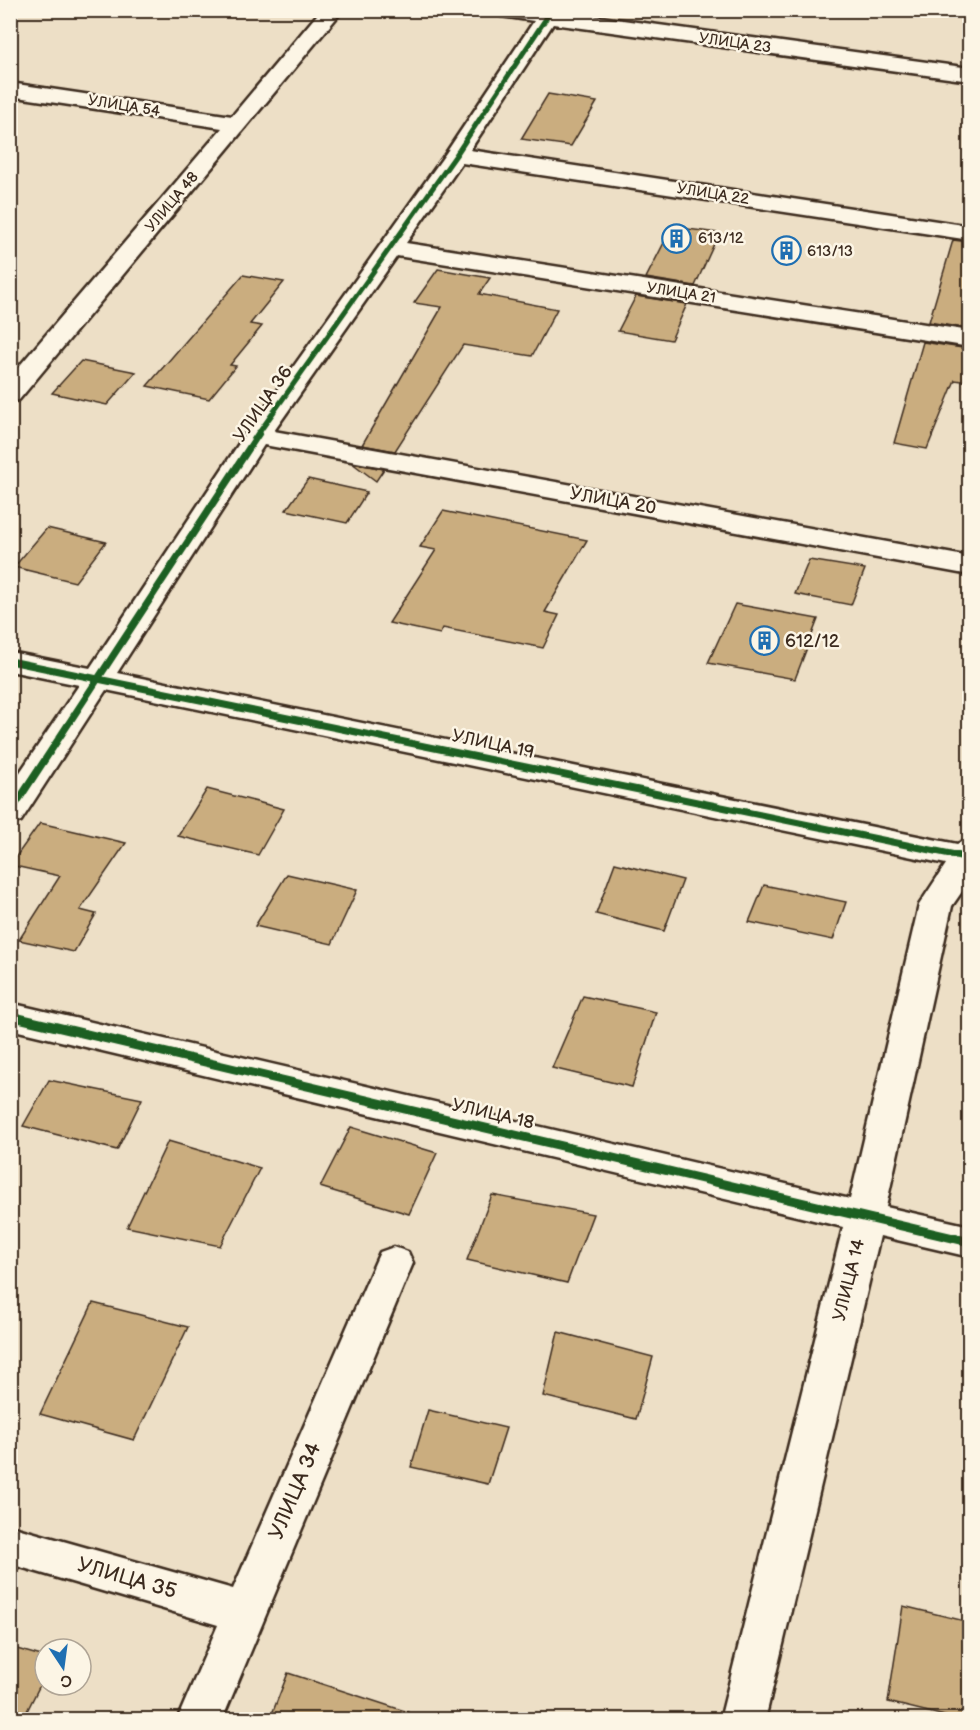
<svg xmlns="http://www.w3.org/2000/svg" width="980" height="1730" font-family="'Balsamiq Sans',sans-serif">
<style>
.building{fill:#caad7f;stroke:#3b2a1e;stroke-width:1.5}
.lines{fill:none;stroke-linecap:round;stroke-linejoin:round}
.minor-casing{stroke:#3b2a1e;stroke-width:5}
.minor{fill:#fcf5e5;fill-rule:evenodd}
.cycleway-far2-casing{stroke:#fcf5e5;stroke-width:8}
.cycleway-far1-casing{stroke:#fcf5e5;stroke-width:10}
.cycleway-casing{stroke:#fcf5e5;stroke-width:13}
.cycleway-far2{stroke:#1b5e20;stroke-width:5}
.cycleway-far1{stroke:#1b5e20;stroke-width:7}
.cycleway{stroke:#1b5e20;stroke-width:9}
.labels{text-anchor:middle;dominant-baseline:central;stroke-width:5;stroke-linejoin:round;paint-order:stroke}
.far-street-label{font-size:15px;fill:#3b2a1e;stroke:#fcf5e5}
.far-poi-label{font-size:15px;fill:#3b2a1e;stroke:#fcf5e5;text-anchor:start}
.street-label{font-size:18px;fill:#3b2a1e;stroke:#fcf5e5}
.poi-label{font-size:18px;fill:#3b2a1e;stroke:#fcf5e5;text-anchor:start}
.near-street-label{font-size:21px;fill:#3b2a1e;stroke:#fcf5e5}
</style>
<rect width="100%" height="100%" fill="#eddfc6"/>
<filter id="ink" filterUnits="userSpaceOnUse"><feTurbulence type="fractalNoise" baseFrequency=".0167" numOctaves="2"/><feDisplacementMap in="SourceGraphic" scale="12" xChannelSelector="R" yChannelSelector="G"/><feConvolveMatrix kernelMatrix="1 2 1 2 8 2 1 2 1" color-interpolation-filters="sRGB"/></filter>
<g filter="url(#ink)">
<!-- building -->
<g class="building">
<path d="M548,94L597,102L571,146L521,139Z"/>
<path d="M672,227L719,233L695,286L646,278Z"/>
<path d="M953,240L969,242V329L929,322Z"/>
<path d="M438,269L490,278L479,294L557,309L532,356L463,345L395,451L362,445L442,307L414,303Z"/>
<path d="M243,275L284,282L250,324L262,326L230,365L236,366L209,399L147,386Z"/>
<path d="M636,296L687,304L671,340L618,331Z"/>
<path d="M923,342L969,349V382L955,380L927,449L894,443Z"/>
<path d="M81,361L136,372L107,405L52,393Z"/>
<path d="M352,463L384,469L376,481Z"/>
<path d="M308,479L367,492L347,523L286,510Z"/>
<path d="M443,511L587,540L545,612L559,615L543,648L443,628L440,634L389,623L436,550L420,547Z"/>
<path d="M47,528L106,542L75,582L14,567Z"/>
<path d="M809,560L865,569L851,605L795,594Z"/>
<path d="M735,604L818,619L795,679L708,663Z"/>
<path d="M207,789L284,809L258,855L178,836Z"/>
<path d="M40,823L126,843L80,910L96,914L74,952L19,940L60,876L10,865Z"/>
<path d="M615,863L683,880L664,931L596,914Z"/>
<path d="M287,874L357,890L332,944L255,926Z"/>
<path d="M764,885L846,902L833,940L749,922Z"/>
<path d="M583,996L656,1012L632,1087L552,1068Z"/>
<path d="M49,1080L142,1099L117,1150L23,1126Z"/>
<path d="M351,1127L437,1153L409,1214L320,1187Z"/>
<path d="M168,1141L260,1168L220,1246L127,1227Z"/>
<path d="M492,1195L593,1214L567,1283L467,1260Z"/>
<path d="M93,1303L188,1327L134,1440L40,1414Z"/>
<path d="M558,1332L653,1357L636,1419L543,1396Z"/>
<path d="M428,1410L506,1428L488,1484L411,1467Z"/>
<path d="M903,1606L969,1622V1719H957L888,1702Z"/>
<path d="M10,1647L45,1657V1675L23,1719H10Z"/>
<path d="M288,1673L408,1712L407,1719H270Z"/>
</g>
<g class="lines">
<defs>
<g id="minor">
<path d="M321,10H343L19,400L10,402V377L222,128L10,96V83L232,116Z"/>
<path d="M491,10H550L970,68V81L553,24L470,150L970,226V240L462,163L406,243L970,331V347L397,256L274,431L970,557V575L264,445L117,673L957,844L970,838V880L952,906L886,1207L970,1226V1257L880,1236L765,1720H720L843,1227L10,1029V1003L850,1199L919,905L946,864L106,690L21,821L10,824V787L79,685L10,671V652L90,668L244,436L446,153L534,21L501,16Z"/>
<path d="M394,1247L408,1252L413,1263L222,1720H177L218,1625L10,1564V1526L233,1589L375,1263L380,1252Z"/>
</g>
</defs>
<!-- minor casing -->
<use href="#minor" class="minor-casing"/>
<!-- minor -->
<use href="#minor" class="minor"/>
<defs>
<path id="cycleway-far2" d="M258,434L456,155L547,17"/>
<g id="cycleway-far1">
<path d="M10,661L970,858"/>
<path d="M10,813L259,433"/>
</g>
<path id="cycleway" d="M10,1016L970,1242"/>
</defs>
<!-- cycleway-far2 casing -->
<use href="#cycleway-far2" class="cycleway-far2-casing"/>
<!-- cycleway-far1 casing -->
<use href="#cycleway-far1" class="cycleway-far1-casing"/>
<!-- cycleway casing -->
<use href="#cycleway" class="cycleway-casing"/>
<!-- cycleway-far2 -->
<use href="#cycleway-far2" class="cycleway-far2"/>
<!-- cycleway-far1 -->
<use href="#cycleway-far1" class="cycleway-far1"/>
<!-- cycleway -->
<use href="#cycleway" class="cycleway"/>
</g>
</g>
<!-- icons -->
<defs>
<symbol id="building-ring" viewBox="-11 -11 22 22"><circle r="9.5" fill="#fcf5e5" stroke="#1f6fb2" stroke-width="1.5"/><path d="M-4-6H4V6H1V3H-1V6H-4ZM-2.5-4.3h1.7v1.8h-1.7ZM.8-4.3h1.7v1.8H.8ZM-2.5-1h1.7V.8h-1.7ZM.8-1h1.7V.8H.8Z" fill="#1f6fb2"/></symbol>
</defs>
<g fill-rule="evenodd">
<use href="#building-ring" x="660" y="222" width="33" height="33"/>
<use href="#building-ring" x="770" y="234" width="33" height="33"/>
<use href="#building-ring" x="748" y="624" width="33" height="33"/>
</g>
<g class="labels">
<!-- far-street labels -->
<g class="far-street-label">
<text transform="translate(735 43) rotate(8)">УЛИЦА 23</text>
<text transform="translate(124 106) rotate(9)">УЛИЦА 54</text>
<text transform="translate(713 194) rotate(9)">УЛИЦА 22</text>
<text transform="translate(172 202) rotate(-50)">УЛИЦА 48</text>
<text transform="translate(681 293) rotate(9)">УЛИЦА 21</text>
</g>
<!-- far-poi labels -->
<g class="far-poi-label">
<text x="698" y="238">613/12</text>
<text x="807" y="251">613/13</text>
</g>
<!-- street labels -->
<g class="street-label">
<text transform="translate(263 404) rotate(-55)">УЛИЦА 36</text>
<text transform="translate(613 501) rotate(10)">УЛИЦА 20</text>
<text transform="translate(493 744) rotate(12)">УЛИЦА 19</text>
<text transform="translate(493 1114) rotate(13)">УЛИЦА 18</text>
<text transform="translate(849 1280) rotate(-76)">УЛИЦА 14</text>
</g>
<!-- poi labels -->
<g class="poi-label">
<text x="785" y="641">612/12</text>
</g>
<!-- near-street labels -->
<g class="near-street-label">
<text transform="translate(295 1491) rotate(-67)">УЛИЦА 34</text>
<text transform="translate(127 1578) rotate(16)">УЛИЦА 35</text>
</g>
</g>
<!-- margin -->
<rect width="980" height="1730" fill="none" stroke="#fcf5e5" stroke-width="36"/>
<rect x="18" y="18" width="944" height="1694" fill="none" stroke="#3b2a1e" stroke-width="2" filter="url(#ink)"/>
<!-- north arrow -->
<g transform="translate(63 1667) rotate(167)"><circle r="28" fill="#fcf5e5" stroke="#afa495" stroke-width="1.5"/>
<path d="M0-4.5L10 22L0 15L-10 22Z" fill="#1f6fb2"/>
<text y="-9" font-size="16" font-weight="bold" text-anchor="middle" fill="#3b2a1e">С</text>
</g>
</svg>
